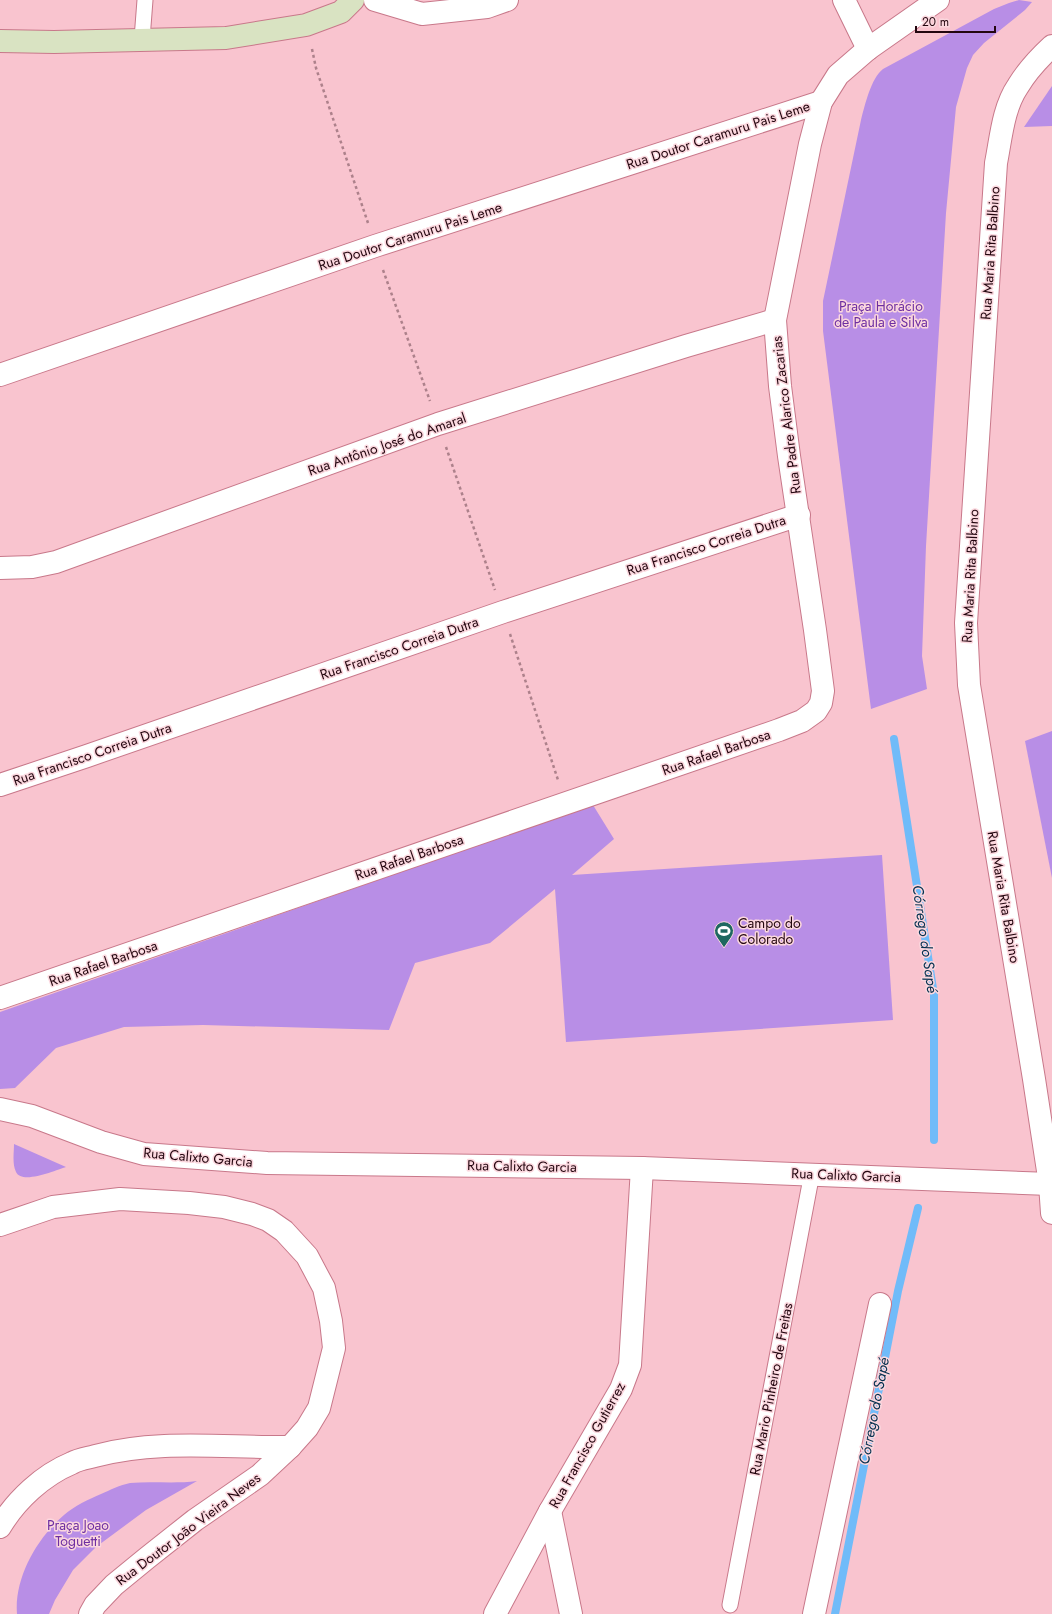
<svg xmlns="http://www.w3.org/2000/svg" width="1052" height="1614" font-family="Jost,sans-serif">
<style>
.green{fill:#b88ee6}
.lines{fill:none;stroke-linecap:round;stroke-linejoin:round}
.stream{stroke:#70bbf9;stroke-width:8}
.lane-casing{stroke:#c8788a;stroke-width:17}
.street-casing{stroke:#c8788a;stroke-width:24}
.secondary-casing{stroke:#c8788a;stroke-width:24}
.path{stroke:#ad818b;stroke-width:2.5;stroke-dasharray:3 3;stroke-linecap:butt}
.lane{stroke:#fff;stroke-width:15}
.street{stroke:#fff;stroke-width:22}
.secondary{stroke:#d9e3c2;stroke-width:22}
.labels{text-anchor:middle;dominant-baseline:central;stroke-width:3;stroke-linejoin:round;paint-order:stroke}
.street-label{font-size:14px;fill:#23060f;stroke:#fbd7de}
.park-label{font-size:14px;fill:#6d2ea1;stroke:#fbd7de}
.poi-label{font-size:14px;fill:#23060f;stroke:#fbd7de;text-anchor:start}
.water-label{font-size:15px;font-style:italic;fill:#05304f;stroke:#fbd7de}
</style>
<rect width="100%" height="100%" fill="#f9c4cf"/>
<!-- green -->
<g class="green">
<path d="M1019,0L1032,2L1025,10L984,43L973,55L967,68L956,107L946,213L926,546L922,656L927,689L871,709L823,331V301L861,120C865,105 871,78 883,69L994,9L1009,3Z"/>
<path d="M1052,86V126L1024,127Z"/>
<path d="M1052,731V878L1025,741Z"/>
<path d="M593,805L614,839L572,875L882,855L893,1020L566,1042L555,889L490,943L415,963L389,1030L203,1025L124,1027L56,1048L15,1088L0,1089V1012Z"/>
<path d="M14,1144L66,1167C56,1170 22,1185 16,1172C12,1164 14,1152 14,1144Z"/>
<path d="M197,1481L146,1510L96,1547L73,1570L55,1600L49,1614H17C14,1578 37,1538 64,1515C74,1506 89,1499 101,1494C110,1490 120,1485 130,1483C152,1481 175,1484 197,1481Z"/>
</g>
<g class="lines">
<!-- stream -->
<g class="stream">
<path d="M894,739L934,995V1140"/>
<path d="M835,1614L898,1291L918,1208"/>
</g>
<defs>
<g id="lane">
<path d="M142,39L145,0"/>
<path d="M730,1605L812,1173"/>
</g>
<g id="street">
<path d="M375,0L422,14L487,7L507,0"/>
<path d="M844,0L868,49"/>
<path d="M1052,46C1039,58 1027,71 1018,86C1003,108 1001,138 996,163L966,623L969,685L1034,1079L1050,1184L1052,1213"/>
<path d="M0,375L375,246L821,102"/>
<path d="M0,568L32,567L56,562L438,424L686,346L775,320"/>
<path d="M0,785L87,756L503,612L799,515"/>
<path d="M0,998L779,730L802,721L816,711L821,703L823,691L815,630L789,456L780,386L775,320L810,144L821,102L838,75L868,49L938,0"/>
<path d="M0,1109L32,1116L101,1142L144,1154L267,1163L642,1168L1050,1184"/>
<path d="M0,1225L53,1207L120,1199L189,1203L224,1207L252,1214L268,1220L284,1231L307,1256L324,1288L331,1321L334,1348L319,1408L307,1428L290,1447C225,1448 158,1439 95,1456C88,1458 79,1459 72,1463C43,1475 16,1500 0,1527"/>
<path d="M550,1511L571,1614"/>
<path d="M90,1614L95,1605L114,1585L147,1558L195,1520L260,1475L290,1447"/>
<path d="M495,1614L550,1511L621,1389L630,1365L642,1168"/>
<path d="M814,1614L880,1304"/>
</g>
<path id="secondary" d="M0,41L54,42L226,38L306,25L341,12L353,0"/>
</defs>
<!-- lane casing -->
<use href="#lane" class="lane-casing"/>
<!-- street casing -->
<use href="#street" class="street-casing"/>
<!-- secondary casing -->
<use href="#secondary" class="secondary-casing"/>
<!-- path -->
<g class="path">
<path d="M312,49L316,68L368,223"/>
<path d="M383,270L430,401"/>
<path d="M446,447L495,590"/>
<path d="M510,634L558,780"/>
</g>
<!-- lane -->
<use href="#lane" class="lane"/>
<!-- street -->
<use href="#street" class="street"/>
<!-- secondary -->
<use href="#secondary" class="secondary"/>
</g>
<!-- icons -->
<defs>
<symbol id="stadium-pin" viewBox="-11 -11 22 30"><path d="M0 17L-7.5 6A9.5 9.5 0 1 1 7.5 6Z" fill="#1e6860" stroke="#fbd7de"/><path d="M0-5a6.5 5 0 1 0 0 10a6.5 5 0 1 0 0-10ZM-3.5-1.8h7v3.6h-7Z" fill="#fff"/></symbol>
</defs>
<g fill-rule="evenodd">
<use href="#stadium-pin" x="713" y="920" width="22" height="30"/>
</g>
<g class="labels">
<!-- street labels -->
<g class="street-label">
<text transform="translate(718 135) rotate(-18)">Rua Doutor Caramuru Pais Leme</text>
<text transform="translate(410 236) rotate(-18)">Rua Doutor Caramuru Pais Leme</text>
<text transform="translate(990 253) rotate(-86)">Rua Maria Rita Balbino</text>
<text transform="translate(786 415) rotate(-97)">Rua Padre Alarico Zacarias</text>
<text transform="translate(387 444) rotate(-19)">Rua Antônio José do Amaral</text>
<text transform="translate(706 545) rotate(-18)">Rua Francisco Correia Dutra</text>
<text transform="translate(970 576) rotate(-87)">Rua Maria Rita Balbino</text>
<text transform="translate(399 648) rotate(-19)">Rua Francisco Correia Dutra</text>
<text transform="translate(716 752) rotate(-19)">Rua Rafael Barbosa</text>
<text transform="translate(92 754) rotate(-19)">Rua Francisco Correia Dutra</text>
<text transform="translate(409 857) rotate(-19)">Rua Rafael Barbosa</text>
<text transform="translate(1004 897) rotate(80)">Rua Maria Rita Balbino</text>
<text transform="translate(103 963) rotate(-19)">Rua Rafael Barbosa</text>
<text transform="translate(198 1157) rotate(5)">Rua Calixto Garcia</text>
<text transform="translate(522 1166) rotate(1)">Rua Calixto Garcia</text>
<text transform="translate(846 1175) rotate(2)">Rua Calixto Garcia</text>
<text transform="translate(771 1389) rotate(-79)">Rua Mario Pinheiro de Freitas</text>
<text transform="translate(587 1445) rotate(-61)">Rua Francisco Gutierrez</text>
<text transform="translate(188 1529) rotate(-37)">Rua Doutor João Vieira Neves</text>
</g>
<!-- park labels -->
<g class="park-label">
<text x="881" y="306">Praça Horácio<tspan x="881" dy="16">de Paula e Silva</tspan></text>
<text x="78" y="1525">Praça Joao<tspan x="78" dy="16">Toguetti</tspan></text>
</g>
<!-- poi labels -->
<g class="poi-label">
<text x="738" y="923">Campo do<tspan x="738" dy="16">Colorado</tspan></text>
</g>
<!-- water labels -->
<g class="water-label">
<text transform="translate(925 939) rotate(82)">Córrego do Sapé</text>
<text transform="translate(874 1411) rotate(-79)">Córrego do Sapé</text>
</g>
</g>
<!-- scale -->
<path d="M916 26v6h79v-6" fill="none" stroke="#23060f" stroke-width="2"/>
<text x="922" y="26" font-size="12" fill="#23060f" stroke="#fbd7de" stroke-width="3" paint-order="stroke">20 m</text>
</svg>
